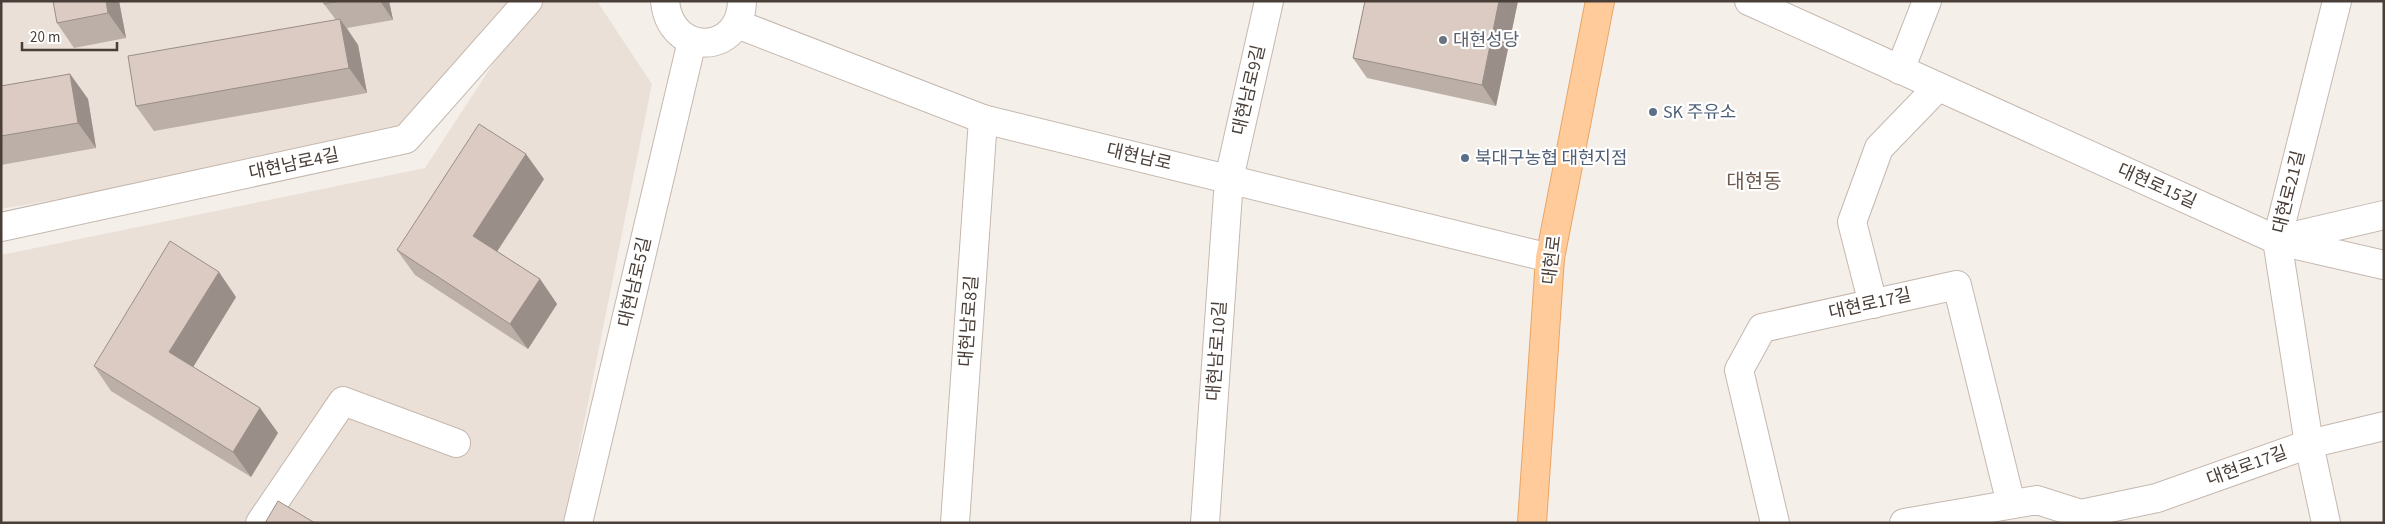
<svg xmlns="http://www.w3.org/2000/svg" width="2385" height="524" font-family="'Source Sans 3','Noto Sans KR',sans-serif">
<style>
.residential{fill:#eae0d8}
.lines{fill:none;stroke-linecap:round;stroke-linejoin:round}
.minor-casing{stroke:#c5b8af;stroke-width:30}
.major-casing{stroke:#e9a465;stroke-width:30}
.minor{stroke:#fff;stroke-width:28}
.major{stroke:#ffcb9a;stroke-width:28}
.wall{fill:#bcafa7}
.shaded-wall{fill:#998e88}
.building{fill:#dbcbc2;stroke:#998e88}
.worship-dot{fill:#6b7280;stroke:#fff;stroke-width:2}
.service-dot{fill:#5c6f8a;stroke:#fff;stroke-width:2}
.labels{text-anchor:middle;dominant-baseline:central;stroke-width:4.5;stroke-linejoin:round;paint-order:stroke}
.worship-label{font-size:18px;fill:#5b616d;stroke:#fff;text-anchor:start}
.street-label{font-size:18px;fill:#4a3f38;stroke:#fff}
.service-label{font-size:18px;fill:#4e5e75;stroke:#fff;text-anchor:start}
.quarter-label{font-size:20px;fill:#6d5a4e;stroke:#fff}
</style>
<rect width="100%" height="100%" fill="#f5efea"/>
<!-- residential -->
<g class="residential">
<path d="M1,1H524L406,139L1,209Z"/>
<path d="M534,1H597L652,84L564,523H1V255L425,168Z"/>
</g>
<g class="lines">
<defs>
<g id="minor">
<path d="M665,1C670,57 741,56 742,1"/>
<path d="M1749,1L2277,240L2384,215"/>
<path d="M737,24L983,119L1550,258"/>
<path d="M1900,70L1927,1"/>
<path d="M1,227L406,139L528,1"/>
<path d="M2283,242L2384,265"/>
<path d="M1873,304L1852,222L1879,148L1938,87"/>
<path d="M260,523L343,401L456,443"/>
<path d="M578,523L692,41"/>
<path d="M955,523L983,119"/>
<path d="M1205,523L1229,179L1269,1"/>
<path d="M1775,523L1739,370L1762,328L1957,285L2011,504"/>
<path d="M1904,523L2037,500L2081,514L2157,498L2309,444L2384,426"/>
<path d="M2326,523L2309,444L2277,240L2337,1"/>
</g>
<path id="major" d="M1532,523L1550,258L1600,1"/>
</defs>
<!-- minor casing -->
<use href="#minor" class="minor-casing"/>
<!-- major casing -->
<use href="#major" class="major-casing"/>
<!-- minor -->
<use href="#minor" class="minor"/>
<!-- major -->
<use href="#major" class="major"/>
</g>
<!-- wall -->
<g class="wall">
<path d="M119,1L126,38L74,48L57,23Z"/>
<path d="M324,1H389L393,20L347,28L358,45L367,93L154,131L136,106L336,20L324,4Z"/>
<path d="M1365,1H1518L1496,106L1367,78L1353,58Z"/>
<path d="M70,74L88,99L96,148L1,165V86Z"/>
<path d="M544,179L497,251L540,279L557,304L528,349L415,275L397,250Z"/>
<path d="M236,297L193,367L260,408L278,433L251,477L111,391L94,366Z"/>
</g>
<!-- shaded-wall -->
<g class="shaded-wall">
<path d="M106,1H119L126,38L108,13Z"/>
<path d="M380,1H389L393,20Z"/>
<path d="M1499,1H1518L1496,106L1482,85Z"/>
<path d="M340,19L358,45L367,93L349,68Z"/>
<path d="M70,74L88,99L96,148L78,123Z"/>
<path d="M526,154L544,179L491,261L473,236Z"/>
<path d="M219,272L236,297L187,377L169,352Z"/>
<path d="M540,279L557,304L528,349L510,324Z"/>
<path d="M260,408L278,433L251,477L233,452Z"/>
</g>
<!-- building -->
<g class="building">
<path d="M53,1H106L108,13L57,23Z"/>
<path d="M324,1H339L324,4Z"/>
<path d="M1365,1H1499L1482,85L1353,58Z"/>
<path d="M340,19L349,68L136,106L128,56Z"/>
<path d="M70,74L78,123L1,136V86Z"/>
<path d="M479,124L526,154L473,236L540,279L510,324L397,250Z"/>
<path d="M170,241L219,272L169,352L260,408L233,452L94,366Z"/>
<path d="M278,501L315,523H265Z"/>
</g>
<!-- markers -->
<circle class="worship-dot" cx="1443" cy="40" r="5"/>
<g class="service-dot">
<circle cx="1653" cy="112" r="5"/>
<circle cx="1465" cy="158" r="5"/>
</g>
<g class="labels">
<!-- worship labels -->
<g class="worship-label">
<text x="1453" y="40">대현성당</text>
</g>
<!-- street labels -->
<g class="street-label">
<text transform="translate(1249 90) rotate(-77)">대현남로9길</text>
<text transform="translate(1139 157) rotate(13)">대현남로</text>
<text transform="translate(294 164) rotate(-12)">대현남로4길</text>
<text transform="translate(2157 186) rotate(24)">대현로15길</text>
<text transform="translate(2289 192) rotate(-76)">대현로21길</text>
<text transform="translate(1552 260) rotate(-83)">대현로</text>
<text transform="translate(635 282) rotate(-77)">대현남로5길</text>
<text transform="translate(1870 304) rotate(-13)">대현로17길</text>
<text transform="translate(969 321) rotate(-86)">대현남로8길</text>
<text transform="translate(1217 351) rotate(-86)">대현남로10길</text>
<text transform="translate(2247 466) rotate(-20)">대현로17길</text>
</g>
<!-- service labels -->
<g class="service-label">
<text x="1663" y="112">SK 주유소</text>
<text x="1475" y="158">북대구농협 대현지점</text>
</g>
<!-- quarter labels -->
<g class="quarter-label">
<text x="1754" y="182">대현동</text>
</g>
</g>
<!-- border -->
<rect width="2385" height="524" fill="none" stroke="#4a3f38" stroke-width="5"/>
<!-- scale -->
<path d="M22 42v8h95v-8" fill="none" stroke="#4a3f38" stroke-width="2.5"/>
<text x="30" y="42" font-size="15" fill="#4a3f38" stroke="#ffffff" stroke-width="4" paint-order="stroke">20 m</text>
</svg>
